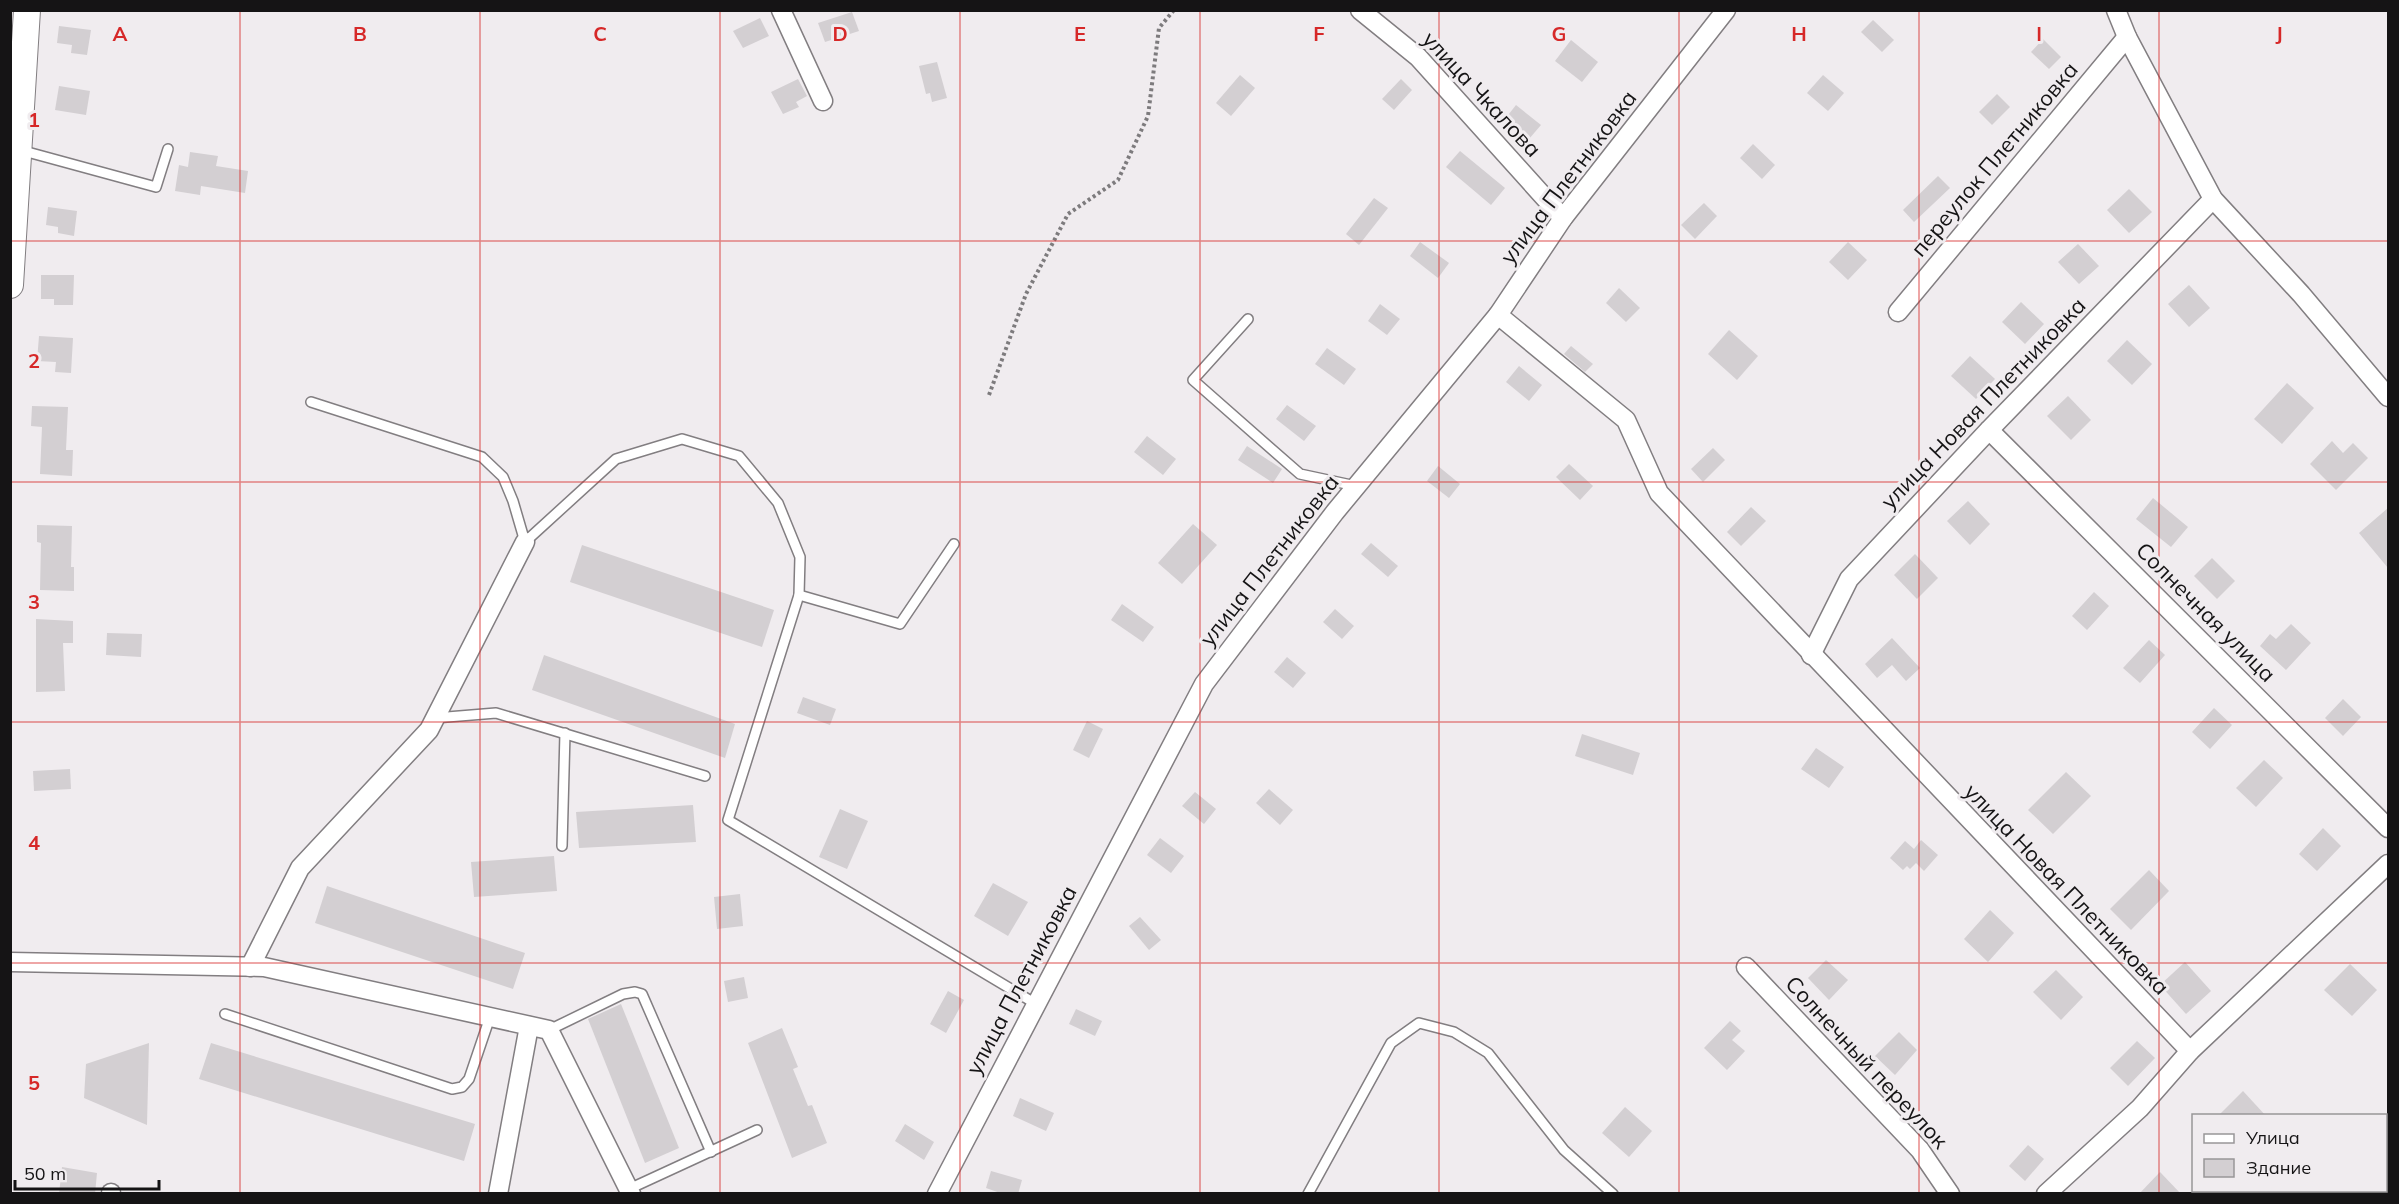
<svg xmlns="http://www.w3.org/2000/svg" width="2399" height="1204" font-family="Mulish,sans-serif">
<style>
.building{fill:#d3cfd2}
.lines{fill:none;stroke-linecap:round;stroke-linejoin:round}
.lane-casing{stroke:#827e81;stroke-width:12}
.street-casing{stroke:#827e81;stroke-width:21}
.secondary-casing{stroke:#827e81;stroke-width:28}
.path{stroke:#7d7b7d;stroke-width:4;stroke-dasharray:3 3;stroke-linecap:butt}
.lane{stroke:#fff;stroke-width:9}
.street{stroke:#fff;stroke-width:18}
.secondary{stroke:#fff;stroke-width:26}
.grid{fill:none;stroke:#d62828;stroke-width:1.5;stroke-opacity:0.55}
.labels{text-anchor:middle;dominant-baseline:central;stroke-width:6;stroke-linejoin:round;paint-order:stroke}
.street-label{font-size:22px;fill:#151415;stroke:#f0ecef}
.grid-label{font-size:20px;text-anchor:middle;font-weight:bold;fill:#d62828;stroke:#f0ecef;stroke-width:6;stroke-linejoin:round;paint-order:stroke}
</style>
<rect width="100%" height="100%" fill="#f0ecef"/>
<!-- building -->
<g class="building">
<path d="M852,12L859,31L825,42L818,23Z"/>
<path d="M760,18L769,36L743,48L733,31Z"/>
<path d="M1873,20L1894,40L1882,52L1861,32Z"/>
<path d="M59,26L91,30L87,55L71,53L72,45L57,43Z"/>
<path d="M2043,39L2061,57L2049,69L2031,52Z"/>
<path d="M1571,40L1598,62L1582,82L1555,61Z"/>
<path d="M937,62L947,98L932,102L930,93L926,94L919,66Z"/>
<path d="M1240,75L1255,88L1231,116L1216,103Z"/>
<path d="M1823,75L1844,93L1828,111L1807,93Z"/>
<path d="M798,79L807,96L796,102L799,107L783,114L771,92Z"/>
<path d="M1401,79L1412,90L1394,110L1382,99Z"/>
<path d="M59,86L90,91L86,115L55,110Z"/>
<path d="M1997,94L2010,107L1992,125L1979,112Z"/>
<path d="M1516,105L1541,125L1529,139L1505,119Z"/>
<path d="M1753,144L1775,165L1762,179L1740,158Z"/>
<path d="M1460,151L1505,188L1491,205L1446,167Z"/>
<path d="M190,152L218,156L216,166L248,171L245,193L201,186L200,195L175,191L179,165L188,167Z"/>
<path d="M1938,176L1950,188L1914,222L1903,210Z"/>
<path d="M2129,189L2152,212L2129,233L2107,210Z"/>
<path d="M1374,198L1388,208L1359,245L1346,234Z"/>
<path d="M1704,203L1717,216L1695,239L1681,225Z"/>
<path d="M48,207L77,211L74,236L58,233V227L46,225Z"/>
<path d="M1420,242L1449,263L1438,278L1410,256Z"/>
<path d="M1848,242L1867,260L1848,280L1829,262Z"/>
<path d="M2078,244L2099,266L2079,284L2058,262Z"/>
<path d="M41,275H74L73,305H54V299H41Z"/>
<path d="M2189,285L2210,308L2189,327L2168,304Z"/>
<path d="M1619,288L1640,308L1626,322L1606,303Z"/>
<path d="M2021,302L2044,324L2025,344L2002,322Z"/>
<path d="M1380,304L1400,319L1387,335L1368,321Z"/>
<path d="M1729,330L1758,356L1737,380L1708,354Z"/>
<path d="M39,336L73,338L71,373L55,372L56,362L37,361Z"/>
<path d="M2127,340L2152,364L2132,385L2107,361Z"/>
<path d="M1571,346L1593,364L1585,372L1564,354Z"/>
<path d="M1327,348L1356,369L1344,385L1315,364Z"/>
<path d="M1970,356L1995,379L1976,399L1951,376Z"/>
<path d="M1519,366L1542,385L1529,401L1506,382Z"/>
<path d="M2287,383L2314,408L2282,444L2254,419Z"/>
<path d="M2068,396L2091,420L2071,440L2047,416Z"/>
<path d="M1287,405L1316,426L1304,441L1276,419Z"/>
<path d="M32,406L68,407L66,450H73L72,476L40,474L42,427L31,426Z"/>
<path d="M1147,436L1176,459L1163,475L1134,452Z"/>
<path d="M2332,441L2343,453L2353,443L2368,458L2336,490L2310,464Z"/>
<path d="M1247,446L1282,469L1273,483L1238,460Z"/>
<path d="M1713,448L1725,460L1703,482L1691,469Z"/>
<path d="M1569,464L1593,486L1580,500L1556,477Z"/>
<path d="M1438,466L1460,484L1449,498L1427,481Z"/>
<path d="M2153,498L2188,527L2171,547L2136,519Z"/>
<path d="M1968,501L1990,524L1970,545L1947,521Z"/>
<path d="M1751,507L1766,521L1741,546L1727,532Z"/>
<path d="M2388,508V568L2359,533Z"/>
<path d="M1193,524L1217,545L1182,584L1158,563Z"/>
<path d="M37,525L72,526L71,567H74V591L40,590L41,543L37,542Z"/>
<path d="M1371,543L1398,566L1388,577L1361,554Z"/>
<path d="M582,545L774,610L762,647L570,582Z"/>
<path d="M1915,554L1938,578L1917,599L1894,575Z"/>
<path d="M2212,558L2235,581L2217,599L2194,576Z"/>
<path d="M2094,592L2109,606L2087,630L2072,616Z"/>
<path d="M1122,604L1154,627L1143,642L1111,620Z"/>
<path d="M1335,609L1354,626L1342,639L1323,622Z"/>
<path d="M36,619L73,621V643H63L65,691L36,692Z"/>
<path d="M2291,624L2311,643L2286,670L2260,646L2270,634L2276,639Z"/>
<path d="M107,633L142,634L141,657L106,655Z"/>
<path d="M1892,638L1920,668L1906,681L1892,665L1877,678L1865,664Z"/>
<path d="M2149,640L2165,655L2140,683L2123,668Z"/>
<path d="M544,655L735,724L725,758L532,690Z"/>
<path d="M1287,657L1306,673L1293,688L1274,672Z"/>
<path d="M803,697L836,709L830,725L797,713Z"/>
<path d="M2343,699L2361,717L2343,736L2325,718Z"/>
<path d="M2214,708L2232,725L2210,749L2192,732Z"/>
<path d="M1087,721L1103,729L1089,758L1073,750Z"/>
<path d="M1582,734L1640,753L1633,775L1575,756Z"/>
<path d="M1816,748L1844,767L1829,788L1801,769Z"/>
<path d="M2264,760L2283,778L2256,807L2236,788Z"/>
<path d="M70,769L71,789L34,791L33,771Z"/>
<path d="M2066,772L2091,796L2053,834L2028,810Z"/>
<path d="M1269,789L1293,810L1280,825L1256,803Z"/>
<path d="M1195,792L1216,809L1204,824L1182,806Z"/>
<path d="M693,805L696,842L579,848L576,812Z"/>
<path d="M840,809L868,821L847,869L819,857Z"/>
<path d="M2323,828L2341,846L2317,871L2299,854Z"/>
<path d="M1160,838L1184,856L1171,873L1147,855Z"/>
<path d="M1921,840L1938,855L1924,871L1916,863L1910,869L1907,866L1903,870L1890,858L1905,841L1914,849Z"/>
<path d="M554,856L557,891L474,897L471,862Z"/>
<path d="M2149,870L2169,891L2131,930L2110,909Z"/>
<path d="M993,883L1028,902L1008,936L974,916Z"/>
<path d="M327,886L525,953L513,989L315,923Z"/>
<path d="M740,894L743,926L717,929L714,897Z"/>
<path d="M1990,910L2014,933L1988,962L1964,939Z"/>
<path d="M1140,917L1161,940L1149,950L1129,926Z"/>
<path d="M1826,960L1848,980L1829,1000L1808,978Z"/>
<path d="M2185,962L2211,991L2186,1014L2160,985Z"/>
<path d="M2350,964L2377,990L2352,1016L2324,990Z"/>
<path d="M2056,970L2083,997L2061,1020L2033,992Z"/>
<path d="M744,977L748,998L728,1002L724,981Z"/>
<path d="M948,991L964,1000L946,1033L930,1024Z"/>
<path d="M621,1004L679,1148L645,1163L588,1019Z"/>
<path d="M1076,1009L1102,1021L1095,1036L1069,1024Z"/>
<path d="M1730,1021L1741,1031L1732,1040L1745,1051L1727,1070L1704,1048Z"/>
<path d="M782,1028L798,1067L793,1069L808,1106L812,1105L827,1143L792,1158L748,1043Z"/>
<path d="M1899,1032L1917,1050L1895,1075L1875,1056Z"/>
<path d="M2137,1041L2155,1058L2128,1086L2110,1068Z"/>
<path d="M149,1043L147,1125L84,1098L86,1064Z"/>
<path d="M211,1043L475,1124L464,1161L199,1079Z"/>
<path d="M2243,1091L2266,1116H2218Z"/>
<path d="M1020,1098L1054,1113L1046,1131L1013,1116Z"/>
<path d="M1625,1107L1652,1131L1629,1157L1602,1133Z"/>
<path d="M905,1124L934,1142L924,1160L895,1141Z"/>
<path d="M2028,1145L2044,1159L2025,1181L2009,1166Z"/>
<path d="M62,1167L97,1173L95,1194H59Z"/>
<path d="M991,1171L1022,1180L1018,1194H1003L986,1188Z"/>
<path d="M2160,1172L2181,1194H2139Z"/>
</g>
<g class="lines">
<defs>
<g id="lane">
<path d="M20,150L156,187L168,149"/>
<path d="M1248,319L1193,380L1300,474L1356,486"/>
<path d="M311,402L482,457L503,477L513,501L525,542L616,459L682,439L739,456L778,503L800,557L799,595"/>
<path d="M954,544L900,624L799,595L728,820L1036,1004"/>
<path d="M435,718L496,713L705,776"/>
<path d="M562,846L565,733"/>
<path d="M225,1014L452,1089L462,1087L469,1079L490,1017"/>
<path d="M549,1030L623,994L635,992L642,994L711,1152"/>
<path d="M629,1189L757,1130"/>
<path d="M1308,1194L1391,1043L1419,1023L1454,1032L1488,1053L1564,1150L1613,1194"/>
</g>
<g id="street">
<path d="M781,10L823,101"/>
<path d="M1360,10L1418,57L1563,218"/>
<path d="M2116,10L2127,37L2213,199L2301,294L2388,397"/>
<path d="M1898,312L2127,37"/>
<path d="M1498,315L1626,420L1659,493L2190,1051"/>
<path d="M1989,430L2388,828"/>
<path d="M1811,655L1849,579L1989,430L2213,199"/>
<path d="M10,962L264,967L549,1030L631,1194"/>
<path d="M250,967L300,868L429,730L525,542"/>
<path d="M1746,967L1920,1150L1950,1194"/>
<path d="M111,1194V1193"/>
<path d="M498,1194L529,1026"/>
<path d="M937,1194L1204,684L1335,512L1498,315L1563,218L1726,10"/>
<path d="M2046,1194L2140,1108L2190,1051L2388,864"/>
</g>
<path id="secondary" d="M10,285L27,10"/>
</defs>
<!-- lane casing -->
<use href="#lane" class="lane-casing"/>
<!-- street casing -->
<use href="#street" class="street-casing"/>
<!-- secondary casing -->
<use href="#secondary" class="secondary-casing"/>
<!-- path -->
<path class="path" d="M989,395L1026,294L1068,214L1118,180L1148,116L1159,28L1174,10"/>
<!-- lane -->
<use href="#lane" class="lane"/>
<!-- street -->
<use href="#street" class="street"/>
<!-- secondary -->
<use href="#secondary" class="secondary"/>
</g>
<!-- grid -->
<path class="grid" d="M240,10V1194M480,10V1194M720,10V1194M960,10V1194M1200,10V1194M1439,10V1194M1679,10V1194M1919,10V1194M2159,10V1194M10,241H2388M10,482H2388M10,722H2388M10,963H2388"/>
<g class="labels">
<!-- street labels -->
<g class="street-label">
<text transform="translate(1482 94) rotate(47)">улица Чкалова</text>
<text transform="translate(1994 159) rotate(-50)">переулок Плетниковка</text>
<text transform="translate(1568 177) rotate(-53)">улица Плетниковка</text>
<text transform="translate(1983 403) rotate(-46)">улица Новая Плетниковка</text>
<text transform="translate(1269 560) rotate(-52)">улица Плетниковка</text>
<text transform="translate(2206 612) rotate(45)">Солнечная улица</text>
<text transform="translate(2067 889) rotate(46)">улица Новая Плетниковка</text>
<text transform="translate(1021 980) rotate(-62)">улица Плетниковка</text>
<text transform="translate(1867 1062) rotate(47)">Солнечный переулок</text>
</g>
</g>
<g class="grid-label">
<text x="120" y="41">A</text>
<text x="360" y="41">B</text>
<text x="600" y="41">C</text>
<text x="840" y="41">D</text>
<text x="1080" y="41">E</text>
<text x="1319" y="41">F</text>
<text x="1559" y="41">G</text>
<text x="1799" y="41">H</text>
<text x="2039" y="41">I</text>
<text x="2279" y="41">J</text>
<text x="34" y="127">1</text>
<text x="34" y="368">2</text>
<text x="34" y="609">3</text>
<text x="34" y="850">4</text>
<text x="34" y="1090">5</text>
</g>
<!-- border -->
<rect width="2399" height="1204" fill="none" stroke="#151415" stroke-width="24"/>
<!-- legend -->
<rect x="2192" y="1114" width="195" height="78" fill="#f0ecef" stroke="#989698" stroke-width="1.5"/>
<rect x="2204" y="1134" width="30" height="9" fill="#ffffff" stroke="#989698" stroke-width="1.5"/>
<text x="2246" y="1144" font-size="18" fill="#151415">Улица</text>
<rect x="2204" y="1159" width="30" height="18" fill="#d3cfd2" stroke="#989698" stroke-width="1.5"/>
<text x="2246" y="1174" font-size="18" fill="#151415">Здание</text>
<!-- scale -->
<path d="M15 1180v9h144v-9" fill="none" stroke="#151415" stroke-width="3"/>
<text x="24" y="1180" font-size="18" fill="#151415" stroke="#f0ecef" stroke-width="4.5" paint-order="stroke">50 m</text>
</svg>
